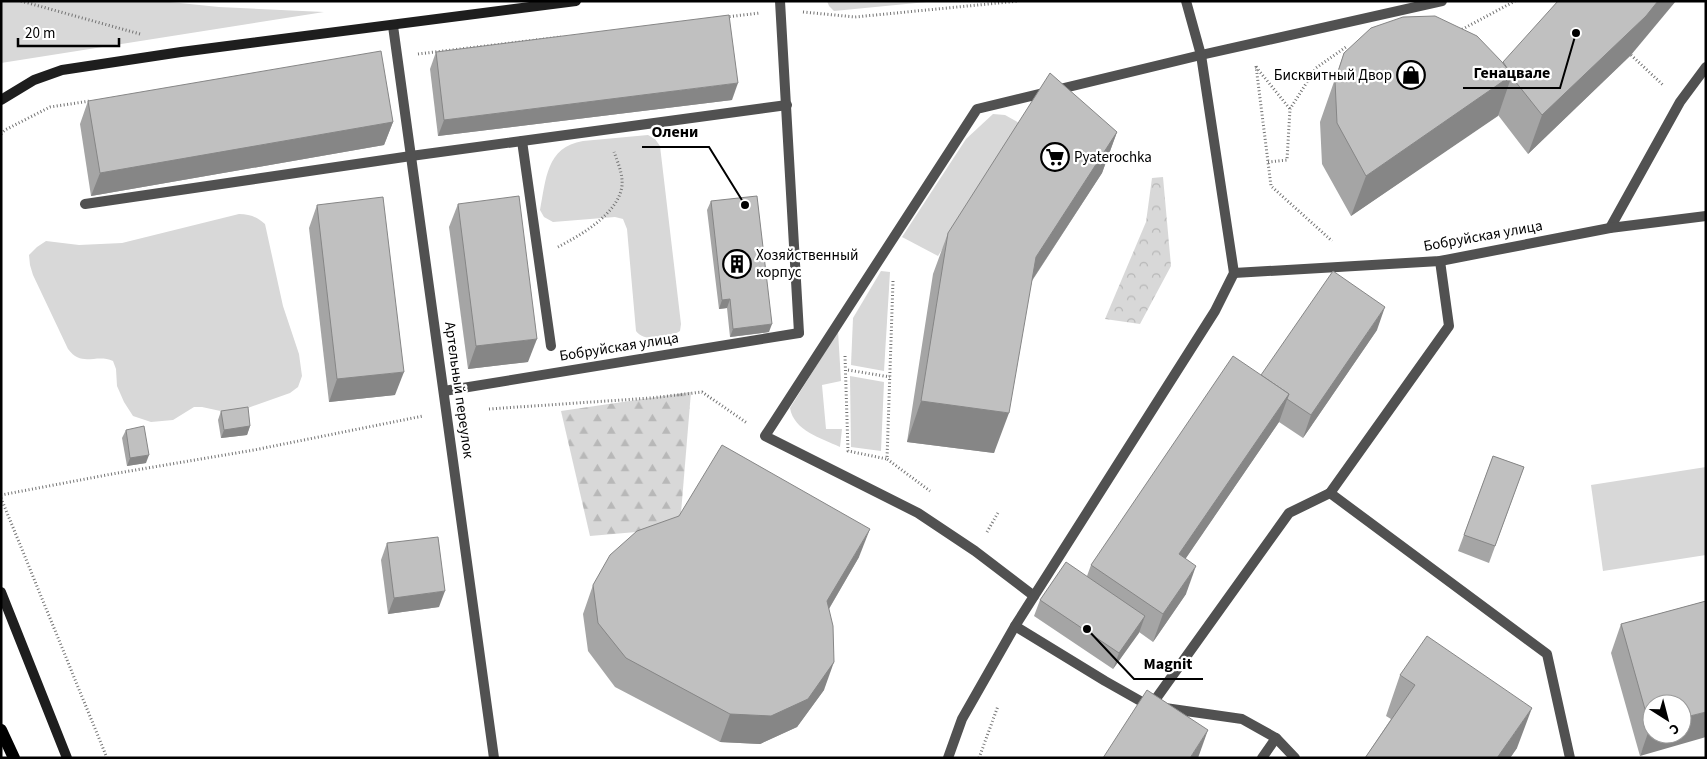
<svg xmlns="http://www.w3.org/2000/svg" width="1707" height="759" font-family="'Source Sans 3',sans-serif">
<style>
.green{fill:#d8d8d8}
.forest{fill:url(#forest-firs)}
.park{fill:url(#park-crowns)}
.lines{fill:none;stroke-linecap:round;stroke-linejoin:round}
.path{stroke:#737373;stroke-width:3;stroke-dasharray:1 2.5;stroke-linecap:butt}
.service{stroke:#515151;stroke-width:10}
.minor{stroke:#515151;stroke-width:10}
.secondary{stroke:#1e1e1e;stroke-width:10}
.primary{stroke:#000;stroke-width:12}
.wall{fill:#a5a5a5}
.shaded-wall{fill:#868686}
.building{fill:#c0c0c0;stroke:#868686}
.labels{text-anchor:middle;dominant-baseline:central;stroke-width:4.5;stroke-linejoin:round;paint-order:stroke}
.poi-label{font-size:15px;fill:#000;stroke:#fff;text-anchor:start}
.street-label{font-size:15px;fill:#000;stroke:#fff}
.leader{fill:none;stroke:#000;stroke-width:2}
.callout-dot{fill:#000;stroke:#fff;stroke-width:2}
.callout-label{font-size:16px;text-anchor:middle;font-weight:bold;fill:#000;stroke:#fff;stroke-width:4.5;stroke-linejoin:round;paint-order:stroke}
</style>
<defs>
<pattern id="forest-firs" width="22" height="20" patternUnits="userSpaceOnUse" patternTransform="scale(1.25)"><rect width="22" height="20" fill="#d8d8d8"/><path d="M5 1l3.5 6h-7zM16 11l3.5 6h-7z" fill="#b8b8b8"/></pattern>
<pattern id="park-crowns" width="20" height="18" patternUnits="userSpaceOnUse" patternTransform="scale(1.25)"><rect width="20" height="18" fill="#d8d8d8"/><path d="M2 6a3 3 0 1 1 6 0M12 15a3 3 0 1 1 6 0" fill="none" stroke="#b8b8b8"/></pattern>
</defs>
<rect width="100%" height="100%" fill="#fff"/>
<!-- green -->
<g class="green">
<path d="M1,1H160L219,7L324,12L1,63Z"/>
<path d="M827,1H937L834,11L829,6Z"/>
<path d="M993,114L1005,115L1021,124L938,256L902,237L966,139Z"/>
<path d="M648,135L655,139L660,146L681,324L680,331C669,338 644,343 636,331L627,229L623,219L615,217L553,222L544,217L540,210C546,180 546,147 583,141Z"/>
<path d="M239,214C250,214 257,217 265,224L283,306L299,354L302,376L298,387L290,393L245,409L225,412L202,407H194L173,420L151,422L133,416L124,402L117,386L116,369L113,361C96,353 82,368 68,349L33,275L30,265L29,255L37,247L46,241L79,245L122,243Z"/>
<path d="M881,271L890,272L884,371L851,365L853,318Z"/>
<path d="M838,331L841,381L822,385L826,429H842L840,447C821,438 794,431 790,408Z"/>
<path d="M850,376L884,382L881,451L851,447Z"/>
<path d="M1706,467V555L1603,571L1591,485Z"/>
</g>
<!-- forest -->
<path class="forest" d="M691,392L681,513L671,529L590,536L561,411Z"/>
<!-- park -->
<path class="park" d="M1163,177L1171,266L1140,324L1105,319L1146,222L1152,178Z"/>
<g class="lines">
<!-- path -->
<g class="path">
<path d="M21,1L140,34"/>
<path d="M803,12L855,17L1019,1"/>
<path d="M726,17L760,13"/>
<path d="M1459,31L1515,1"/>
<path d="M418,54L561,37"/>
<path d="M1631,55L1663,85"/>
<path d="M1256,66L1271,186L1332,241"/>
<path d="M1256,67L1290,109"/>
<path d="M1,134L5,130L50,107L90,101"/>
<path d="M1268,162L1287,160L1290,109L1316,68L1346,47"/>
<path d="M558,247C581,235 618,214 622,186C623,174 618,163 614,152"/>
<path d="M893,281L887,459L930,491"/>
<path d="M845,356L848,451L887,459"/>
<path d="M848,370L890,377"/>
<path d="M489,409L651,398L702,392L747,423"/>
<path d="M1,495L112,474L254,450L423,416"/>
<path d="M1,498L107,758"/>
<path d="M987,532L999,511"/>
<path d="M979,758L998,706"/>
</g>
<!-- service -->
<g class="service">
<path d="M780,1L799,333"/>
<path d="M522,141L551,346"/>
<path d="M85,204L411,156L787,105"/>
<path d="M1610,228L1680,102L1706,67"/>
<path d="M1440,261L1449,326L1330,493L1547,654L1570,758"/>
<path d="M1034,596L975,551L918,513L765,436L977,109L1201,55L1442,1"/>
<path d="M1015,626L1105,681L1151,707"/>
<path d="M1150,707L1289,513L1330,493"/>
<path d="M1165,708L1242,719L1276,738L1295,758"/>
<path d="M948,758L962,719L1015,626L1215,311L1234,273L1201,55L1186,1"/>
<path d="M1262,758L1276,738"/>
</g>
<!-- minor -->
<g class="minor">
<path d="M393,26L494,758"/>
<path d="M1234,273L1440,261L1610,228L1706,216"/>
<path d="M444,391L799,333"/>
</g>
<!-- secondary -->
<g class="secondary">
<path d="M1,100L34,80L62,70L181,52L576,1"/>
<path d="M1,592L67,758"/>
</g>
<!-- primary -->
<path class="primary" d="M1,730L14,758"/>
</g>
<!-- wall -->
<g class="wall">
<path d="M436,52L732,100L438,136L430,69Z"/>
<path d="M1344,53L1503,62L1631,55L1528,154L1498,115L1351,216L1322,164L1320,122Z"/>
<path d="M88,101L393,122L384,145L91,196L80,124Z"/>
<path d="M1117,132L1102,173L1032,281L994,453L907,442L933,274L948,233Z"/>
<path d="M711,201L769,332L730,337L727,308L719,309L707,210Z"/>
<path d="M458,204L528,362L468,369L449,227Z"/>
<path d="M317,205L395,395L329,402L309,228Z"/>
<path d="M1377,330L1303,438L1279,422L1185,559L1186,594L1153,642L1139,632L1113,669L1034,616L1040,600L1087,576L1091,565L1261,375Z"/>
<path d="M221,411L250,426L247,435L221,438L218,420Z"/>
<path d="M126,430L146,463L127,466L122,438Z"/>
<path d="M1493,456L1524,467L1489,563L1458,551Z"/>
<path d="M387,543L439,607L388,614L381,560Z"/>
<path d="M859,557L829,609L824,690L797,727L760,744L720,742L615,687L588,651L583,614L593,585Z"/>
<path d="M1706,601L1640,756L1611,653L1621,624Z"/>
<path d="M1400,675L1517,748L1510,758H1365L1391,719L1386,716Z"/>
</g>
<!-- shaded-wall -->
<g class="shaded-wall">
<path d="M1658,1H1676L1631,55L1528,154L1542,115Z"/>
<path d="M1512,75L1498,116L1351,216L1366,176Z"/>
<path d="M738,83L732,100L438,136L444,120Z"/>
<path d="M393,122L384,145L91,196L100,173Z"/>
<path d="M1117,132L1102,173L1021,297L1036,257Z"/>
<path d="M730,299L727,308L719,309L722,300Z"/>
<path d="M1385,307L1377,330L1303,438L1311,415Z"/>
<path d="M772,324L769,332L730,337L733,329Z"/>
<path d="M537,339L528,362L468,369L476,346Z"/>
<path d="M404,372L395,395L329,402L337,379Z"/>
<path d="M1289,394L1279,422L1169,583L1179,554Z"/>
<path d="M921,401L1009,413L994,453L907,442Z"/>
<path d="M250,426L247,435L221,438L224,430Z"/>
<path d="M149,455L146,463L127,466L130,458Z"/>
<path d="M870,529L859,557L817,629L827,601Z"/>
<path d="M1196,566L1186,594L1153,642L1163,614Z"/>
<path d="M445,591L439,607L388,614L394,598Z"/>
<path d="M1145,616L1139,633L1113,669L1119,653Z"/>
<path d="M834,662L824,690L797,727L760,744L720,742L730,714Z"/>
<path d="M1532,708L1517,748L1510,758H1497Z"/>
<path d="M1706,712V737L1640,756L1650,727H1652V734H1682V718Z"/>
<path d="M1208,730L1198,758H1190Z"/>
</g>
<!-- building -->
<g class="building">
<path d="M1558,1H1658L1646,16L1542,115L1511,76L1512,75L1503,62Z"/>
<path d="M729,15L738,83L444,120L436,52Z"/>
<path d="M1435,16L1477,36L1502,62L1512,75L1366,176L1337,123L1335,81L1344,53L1371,28L1403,17Z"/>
<path d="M381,51L393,122L100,173L88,101Z"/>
<path d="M1050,73L1117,132L1036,257L1009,413L921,401L948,233Z"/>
<path d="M519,196L537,339L476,346L458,204Z"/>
<path d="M757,196L772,324L733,329L730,299L722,300L711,201Z"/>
<path d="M383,197L404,372L337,379L317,205Z"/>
<path d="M1333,271L1385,307L1311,415L1287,399L1289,394L1261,375Z"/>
<path d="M1233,356L1289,394L1179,554L1196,566L1163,614L1091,565Z"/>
<path d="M248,407L250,426L224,430L221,411Z"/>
<path d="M144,426L149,455L130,458L126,430Z"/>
<path d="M722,445L870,529L827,601L833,626L834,662L808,699L771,716L730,714L626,658L598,623L593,585L610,555L637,531L679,516Z"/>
<path d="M1493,456L1524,467L1495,546L1464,535Z"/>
<path d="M438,537L445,591L394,598L387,543Z"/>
<path d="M1066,562L1145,616L1119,653L1040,600Z"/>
<path d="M1706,601V712L1682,718V704H1652V727H1650L1621,624Z"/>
<path d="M1427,636L1532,708L1497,758H1365L1415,685L1400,675Z"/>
<path d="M1147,690L1208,730L1190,758H1103Z"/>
</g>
<!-- icons -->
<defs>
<symbol id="shop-ring" viewBox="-11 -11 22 22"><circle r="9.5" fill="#fff" stroke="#000" stroke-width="1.5"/><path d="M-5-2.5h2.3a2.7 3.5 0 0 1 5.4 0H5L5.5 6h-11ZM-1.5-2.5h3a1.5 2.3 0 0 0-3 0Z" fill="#000"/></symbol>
<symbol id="supermarket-ring" viewBox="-11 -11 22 22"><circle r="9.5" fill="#fff" stroke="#000" stroke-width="1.5"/><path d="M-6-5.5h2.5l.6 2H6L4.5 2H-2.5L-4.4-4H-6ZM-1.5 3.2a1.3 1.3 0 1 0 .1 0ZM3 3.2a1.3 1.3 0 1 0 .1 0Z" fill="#000"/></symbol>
<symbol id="building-ring" viewBox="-11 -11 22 22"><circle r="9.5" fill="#fff" stroke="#000" stroke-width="1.5"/><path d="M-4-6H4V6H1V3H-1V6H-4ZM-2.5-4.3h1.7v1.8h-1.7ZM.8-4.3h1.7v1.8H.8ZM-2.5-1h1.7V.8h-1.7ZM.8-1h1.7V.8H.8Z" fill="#000"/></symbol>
</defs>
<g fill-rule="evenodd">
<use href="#shop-ring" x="1395" y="59" width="32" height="32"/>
<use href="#supermarket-ring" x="1039" y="141" width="32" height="32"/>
<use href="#building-ring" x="721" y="248" width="32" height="32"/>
</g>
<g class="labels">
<!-- poi labels -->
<g class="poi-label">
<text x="1392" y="75" text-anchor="end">Бисквитный Двор</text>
<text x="1074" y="157">Pyaterochka</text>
<text x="756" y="255">Хозяйственный<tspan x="756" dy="17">корпус</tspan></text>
</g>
<!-- street labels -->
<g class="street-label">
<text transform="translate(1483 236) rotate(-10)">Бобруйская улица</text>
<text transform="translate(619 347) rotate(-9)">Бобруйская улица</text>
<text transform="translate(459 390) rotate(82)">Артельный переулок</text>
</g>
</g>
<!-- callouts -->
<path class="leader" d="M1576 33L1560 88H1463M745 205L709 147H642M1087 629L1134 679H1203"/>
<g class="callout-dot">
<circle cx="1576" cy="33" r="5"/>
<circle cx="745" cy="205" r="5"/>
<circle cx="1087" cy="629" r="5"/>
</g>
<g class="callout-label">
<text x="1512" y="78">Генацвале</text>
<text x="675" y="137">Олени</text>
<text x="1168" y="669">Magnit</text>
</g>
<!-- border -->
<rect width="1707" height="759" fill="none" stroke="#000000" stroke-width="5"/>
<!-- north arrow -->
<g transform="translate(1667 719) rotate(144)"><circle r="24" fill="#ffffff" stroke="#999999"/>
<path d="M0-4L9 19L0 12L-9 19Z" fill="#000000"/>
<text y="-8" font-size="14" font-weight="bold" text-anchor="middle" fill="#000000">С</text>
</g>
<!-- scale -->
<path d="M18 38v8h101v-8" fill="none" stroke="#000000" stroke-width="2.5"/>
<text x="25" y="38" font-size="15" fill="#000000" stroke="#ffffff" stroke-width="4" paint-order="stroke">20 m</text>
</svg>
